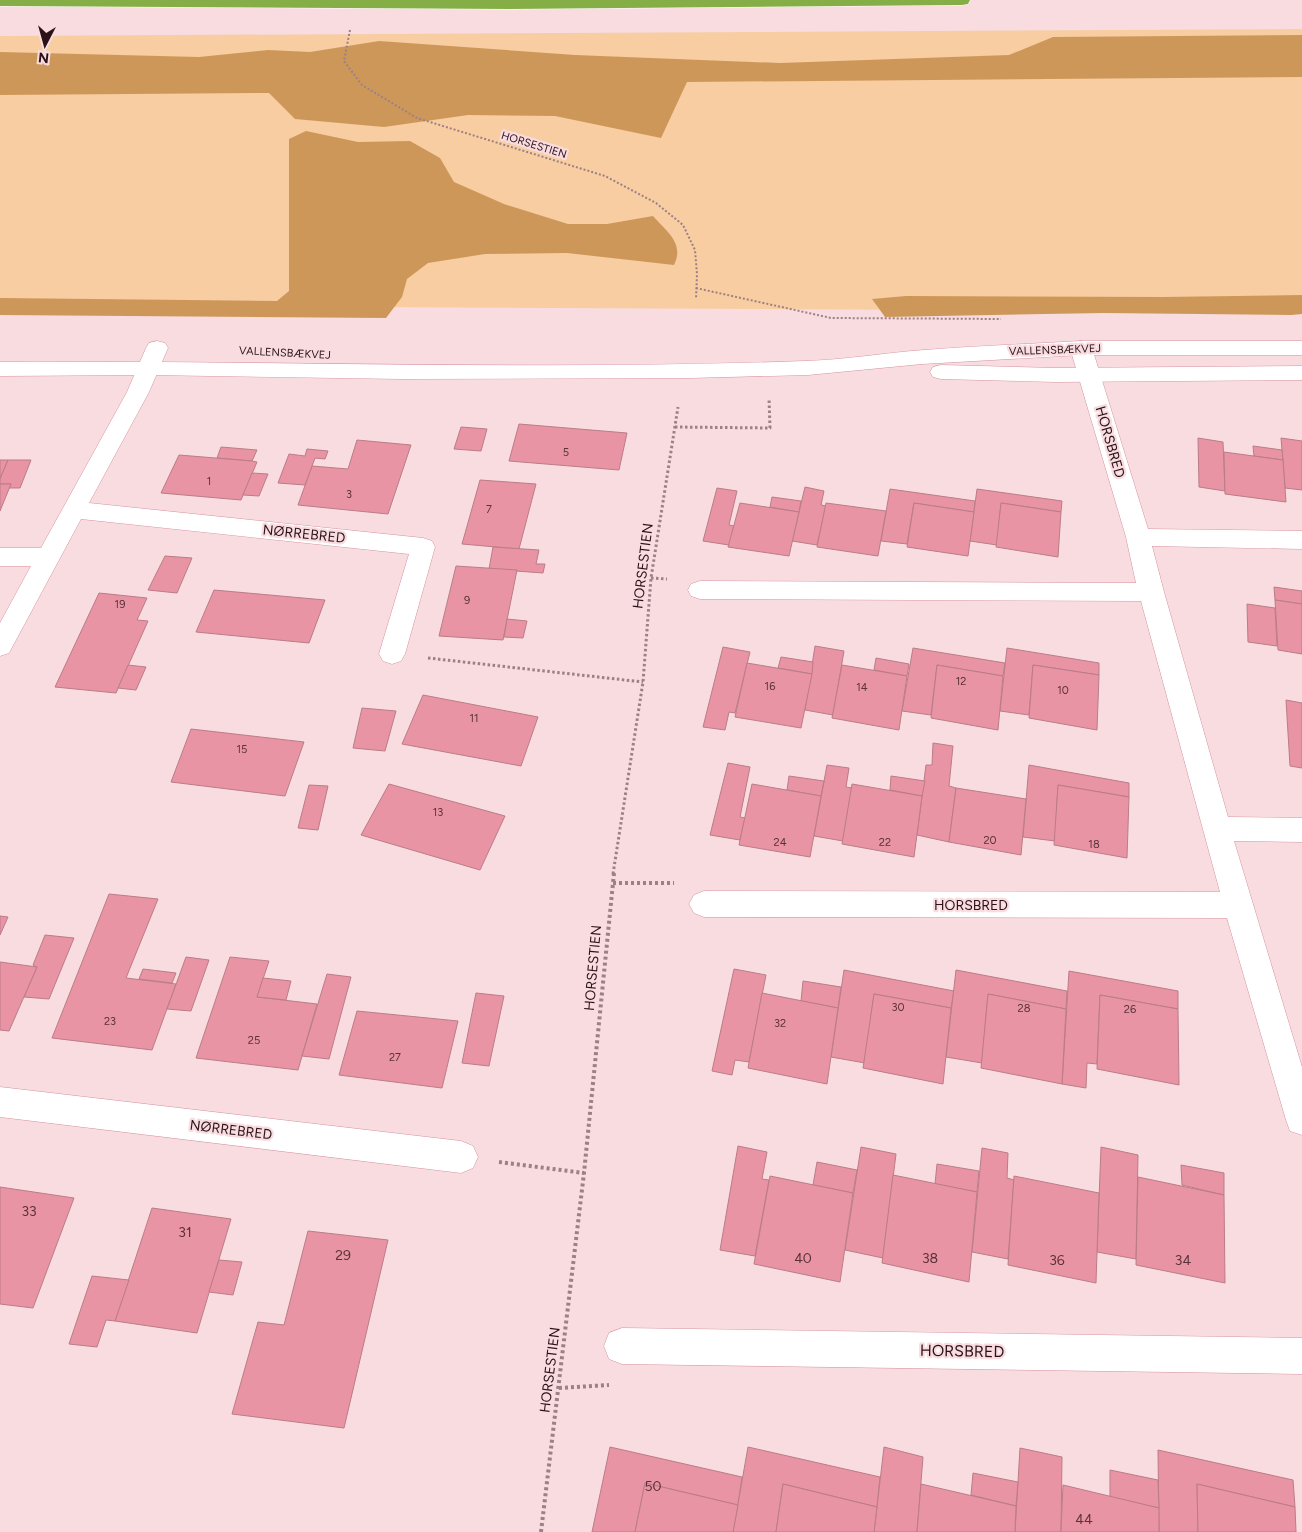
<svg xmlns="http://www.w3.org/2000/svg" width="1302" height="1532" font-family="Figtree,sans-serif">
<style>
.green{fill:#f7cda1}
.forest{fill:#ce975a}
.building{fill:#e894a4;stroke:#bb7c87}
.lines{fill:none;stroke-linecap:round;stroke-linejoin:round}
.street-casing{stroke:#d694a0;stroke-width:1}
.secondary-casing{stroke:#d694a0;stroke-width:1}
.highway-casing{stroke:#fff;stroke-width:1}
.path-far2{stroke:#9b8185;stroke-width:2;stroke-dasharray:2 2;stroke-linecap:butt}
.path-far1{stroke:#9b8185;stroke-width:3;stroke-dasharray:2.5 2.5;stroke-linecap:butt}
.path{stroke:#9b8185;stroke-width:4;stroke-dasharray:3 3;stroke-linecap:butt}
.street{fill:#fff;fill-rule:evenodd}
.secondary{fill:#fff;fill-rule:evenodd}
.highway{fill:#85af46;fill-rule:evenodd}
.labels{text-anchor:middle;dominant-baseline:central;stroke-width:4.5;stroke-linejoin:round;paint-order:stroke}
.far-street-label{font-size:11px;fill:#2a1217;stroke:#f8dce0}
.number-label{font-size:11px;fill:#5a323a}
.street-label{font-size:14px;fill:#2a1217;stroke:#f8dce0}
.near-number-label{font-size:14px;fill:#5a323a}
.near-street-label{font-size:16px;fill:#2a1217;stroke:#f8dce0}
</style>
<rect width="100%" height="100%" fill="#f8dce0"/>
<!-- green -->
<path class="green" d="M1302,29V312L0,305V36Z"/>
<!-- forest -->
<g class="forest">
<path d="M1302,35V77L687,82L661,138L555,116L468,115L384,127L295,119L269,93L0,95V52L199,57L268,50L310,52L379,41L575,55L780,63L1009,55L1053,37Z"/>
<path d="M306,131L358,142L410,141L440,158L454,182L504,204L568,224H607L653,216C666,231 685,243 674,265L567,253L485,254L428,263L407,279L402,297L386,318L0,315V298L277,301L289,291V139Z"/>
<path d="M1302,295V314L1291,315L1103,313L885,317L872,299L906,296L1163,297Z"/>
</g>
<!-- building -->
<g class="building">
<path d="M519,424L627,433L619,470L509,461Z"/>
<path d="M461,427L487,429L481,451L454,449Z"/>
<path d="M1198,438L1223,442L1225,491L1199,487Z"/>
<path d="M1281,438L1302,441V490L1285,488Z"/>
<path d="M357,440L411,445L388,514L298,505L312,466L348,469Z"/>
<path d="M1253,446L1282,450L1283,460L1254,456Z"/>
<path d="M221,447L257,450L252,461L217,458Z"/>
<path d="M307,449L328,451L325,459L315,458L305,485L278,483L289,454L305,456Z"/>
<path d="M1224,452L1283,460L1286,502L1225,494Z"/>
<path d="M179,455L252,461L257,462L241,500L161,493Z"/>
<path d="M0,460H8L0,479Z"/>
<path d="M8,460H31L20,488H9L11,484H0V479Z"/>
<path d="M252,473L268,474L259,496L243,495Z"/>
<path d="M480,480L536,484L519,549L462,544Z"/>
<path d="M0,484H11L0,511Z"/>
<path d="M805,487L824,491L821,505L826,506L817,545L792,541Z"/>
<path d="M717,488L737,491L729,525L734,526L729,545L703,541Z"/>
<path d="M890,489L975,501L974,512L914,503L907,544L881,541Z"/>
<path d="M977,489L1062,501L1061,512L1001,503L997,545L970,541Z"/>
<path d="M772,497L801,501L799,512L770,507Z"/>
<path d="M740,503L799,512L789,556L728,547Z"/>
<path d="M826,503L886,511L878,556L817,547Z"/>
<path d="M914,503L974,512L968,556L907,547Z"/>
<path d="M1001,503L1061,512L1058,557L996,547Z"/>
<path d="M493,547L539,550L536,564H545L543,573L489,569Z"/>
<path d="M165,556L192,558L177,593L148,590Z"/>
<path d="M456,566L517,570L503,640L439,636Z"/>
<path d="M1274,587L1302,591V604L1275,600Z"/>
<path d="M214,590L325,600L309,643L196,632Z"/>
<path d="M99,593L147,598L137,620L148,621L116,693L55,687Z"/>
<path d="M1275,600L1302,604V654L1278,650Z"/>
<path d="M1247,604L1275,608L1277,646L1248,642Z"/>
<path d="M507,619L527,621L523,638L504,637Z"/>
<path d="M815,646L844,651L833,715L805,710Z"/>
<path d="M723,647L750,652L735,713L729,712L725,730L703,727Z"/>
<path d="M913,648L1005,663L1003,676L937,665L931,715L902,711Z"/>
<path d="M1007,648L1099,663V675L1033,665L1029,715L1000,711Z"/>
<path d="M781,657L813,662L812,674L778,668Z"/>
<path d="M876,658L909,664L907,676L874,670Z"/>
<path d="M747,663L812,674L801,728L735,717Z"/>
<path d="M128,665L146,667L136,690L118,688Z"/>
<path d="M842,665L907,676L899,730L832,718Z"/>
<path d="M937,665L1003,676L998,730L931,718Z"/>
<path d="M1033,665L1099,675L1097,730L1029,718Z"/>
<path d="M423,695L538,717L521,766L402,744Z"/>
<path d="M1286,700L1302,703V768L1290,766Z"/>
<path d="M362,708L396,711L385,751L353,748Z"/>
<path d="M191,729L304,742L285,796L171,782Z"/>
<path d="M933,743L953,746L949,786L956,788L949,842L917,835L926,765H932Z"/>
<path d="M728,763L750,767L740,817L745,818L740,840L710,835Z"/>
<path d="M827,765L849,768L846,787L852,788L843,841L814,836Z"/>
<path d="M1029,765L1129,783V797L1058,785L1055,841L1023,837Z"/>
<path d="M789,776L824,781L821,796L787,790Z"/>
<path d="M891,776L925,781L922,796L890,790Z"/>
<path d="M389,784L505,816L480,870L361,835Z"/>
<path d="M752,784L821,796L810,857L739,845Z"/>
<path d="M852,784L922,796L914,857L842,844Z"/>
<path d="M309,785L328,786L318,830L298,828Z"/>
<path d="M1058,785L1129,797L1127,858L1054,845Z"/>
<path d="M956,788L1026,799L1021,855L949,842Z"/>
<path d="M109,894L158,899L126,978L176,984L152,1050L52,1038Z"/>
<path d="M0,916L8,917L0,935Z"/>
<path d="M45,935L74,938L49,999L24,997L37,967L33,965Z"/>
<path d="M186,957L209,960L191,1011L167,1009Z"/>
<path d="M230,957L269,961L257,997L317,1004L298,1070L196,1058Z"/>
<path d="M0,962L37,967L9,1031L0,1030Z"/>
<path d="M143,969L176,973L172,983L139,979Z"/>
<path d="M734,969L766,975L749,1062L735,1060L732,1075L712,1071Z"/>
<path d="M844,970L954,991L951,1008L874,994L865,1063L831,1057Z"/>
<path d="M956,970L1067,991L1066,1009L988,994L982,1063L946,1057Z"/>
<path d="M1069,971L1178,991V1009L1100,995L1097,1064L1087,1063L1086,1088L1062,1084Z"/>
<path d="M327,974L351,977L329,1059L302,1056Z"/>
<path d="M263,978L291,981L286,1000L257,997Z"/>
<path d="M803,981L841,987L838,1008L801,1001Z"/>
<path d="M476,993L504,996L489,1066L462,1063Z"/>
<path d="M762,993L838,1008L827,1084L748,1068Z"/>
<path d="M874,994L951,1008L943,1084L863,1068Z"/>
<path d="M988,994L1066,1009L1062,1084L981,1068Z"/>
<path d="M1100,995L1178,1009L1179,1085L1097,1069Z"/>
<path d="M357,1011L458,1021L442,1088L339,1075Z"/>
<path d="M738,1146L767,1152L762,1179L769,1180L755,1256L720,1250Z"/>
<path d="M861,1147L896,1154L883,1258L845,1250Z"/>
<path d="M1101,1147L1138,1155L1136,1259L1097,1252Z"/>
<path d="M982,1148L1008,1153L1007,1178L1014,1180L1008,1259L972,1252Z"/>
<path d="M817,1162L857,1170L853,1193L813,1185Z"/>
<path d="M937,1164L979,1171L977,1192L935,1184Z"/>
<path d="M1181,1165L1224,1173V1195L1182,1185Z"/>
<path d="M893,1175L977,1192L969,1282L882,1263Z"/>
<path d="M770,1176L853,1193L840,1282L754,1264Z"/>
<path d="M1014,1176L1099,1193L1096,1283L1008,1265Z"/>
<path d="M1138,1177L1224,1195L1225,1283L1136,1265Z"/>
<path d="M0,1187L74,1198L33,1308L0,1304Z"/>
<path d="M152,1208L231,1219L197,1333L115,1321Z"/>
<path d="M308,1231L388,1240L344,1428L232,1414L258,1322L284,1325Z"/>
<path d="M219,1260L242,1262L233,1295L209,1292Z"/>
<path d="M92,1276L129,1280L115,1321L106,1320L97,1347L69,1344Z"/>
<path d="M610,1447L742,1477L738,1505L645,1483L635,1532H592Z"/>
<path d="M748,1447L880,1477L877,1507L783,1484L776,1532H733Z"/>
<path d="M884,1447L923,1457L917,1532H874Z"/>
<path d="M1020,1448L1062,1457L1061,1532H1015Z"/>
<path d="M1158,1450L1293,1480L1295,1507L1197,1484L1198,1532H1159Z"/>
<path d="M1110,1470L1158,1480L1159,1508L1110,1497Z"/>
<path d="M973,1473L1018,1482L1016,1506L971,1495Z"/>
<path d="M645,1483L738,1505L733,1532H635Z"/>
<path d="M783,1484L877,1507L874,1532H776Z"/>
<path d="M921,1484L1016,1506L1015,1532H917Z"/>
<path d="M1197,1484L1295,1507L1296,1532H1198Z"/>
<path d="M1063,1485L1159,1508V1532H1061Z"/>
</g>
<g class="lines">
<defs>
<g id="street">
<path d="M157,341L165,343L168,348L149,392L89,503L423,538L432,541L435,547L405,654L401,661L392,664L383,661L379,654L409,554L81,519L9,653L0,656V623L31,566H0V548H41L127,392L146,348L149,343Z"/>
<path d="M1081,341L1089,343L1092,348L1148,529L1302,531V549L1152,546L1164,592L1228,817L1302,818V842L1234,841L1302,1067V1135L1290,1131L1286,1120L1227,918L704,917L694,913L689,904L694,895L704,891L1220,892L1141,601L700,599L691,596L688,590L691,584L700,581L1136,583L1126,537L1070,348L1073,343Z"/>
<path d="M0,1087L461,1141L473,1146L478,1157L473,1168L461,1173L0,1117Z"/>
<path d="M622,1328L1302,1338V1374L622,1364L609,1359L604,1346L609,1333Z"/>
</g>
<g id="secondary">
<path d="M1081,341H1302V355H1081L922,364L808,375L690,378L402,379L149,375L0,376V362C268,360 536,371 805,361C844,360 884,353 924,350C976,346 1029,344 1081,341Z"/>
<path d="M941,365L1056,368L1302,366V380L1056,382L941,379L933,377L930,372L933,367Z"/>
</g>
<path id="highway" d="M0,0H970L968,4L962,5L510,9L0,6Z"/>
</defs>
<!-- street casing -->
<use href="#street" class="street-casing"/>
<!-- secondary casing -->
<use href="#secondary" class="secondary-casing"/>
<!-- highway casing -->
<use href="#highway" class="highway-casing"/>
<!-- path-far2 -->
<g class="path-far2">
<path d="M350,30L344,61L362,85L417,118L605,176L656,203L683,225L695,250L697,274L696,299"/>
<path d="M696,288L831,318L1001,319"/>
</g>
<!-- path-far1 -->
<g class="path-far1">
<path d="M675,427L770,428L769,398"/>
<path d="M651,578L667,579"/>
<path d="M428,658L643,682"/>
<path d="M613,874L643,682L651,578L678,407"/>
</g>
<!-- path -->
<g class="path">
<path d="M613,883H674"/>
<path d="M499,1162L584,1173"/>
<path d="M559,1388L609,1385"/>
<path d="M541,1532L584,1173L614,873"/>
</g>
<!-- street -->
<use href="#street" class="street"/>
<!-- secondary -->
<use href="#secondary" class="secondary"/>
<!-- highway -->
<use href="#highway" class="highway"/>
</g>
<g class="labels">
<!-- far-street labels -->
<g class="far-street-label">
<text transform="translate(534 145) rotate(17)">HORSESTIEN</text>
<text transform="translate(1055 350) rotate(-2)">VALLENSBÆKVEJ</text>
<text transform="translate(285 353) rotate(3)">VALLENSBÆKVEJ</text>
</g>
<!-- number labels -->
<g class="number-label">
<text x="566" y="452">5</text>
<text x="209" y="481">1</text>
<text x="349" y="494">3</text>
<text x="489" y="509">7</text>
<text x="467" y="600">9</text>
<text x="120" y="604">19</text>
<text x="961" y="681">12</text>
<text x="770" y="686">16</text>
<text x="862" y="687">14</text>
<text x="1063" y="690">10</text>
<text x="474" y="718">11</text>
<text x="242" y="749">15</text>
<text x="438" y="812">13</text>
<text x="990" y="840">20</text>
<text x="780" y="842">24</text>
<text x="885" y="842">22</text>
<text x="1094" y="844">18</text>
<text x="898" y="1007">30</text>
<text x="1024" y="1008">28</text>
<text x="1130" y="1009">26</text>
<text x="110" y="1021">23</text>
<text x="780" y="1023">32</text>
<text x="254" y="1040">25</text>
<text x="395" y="1057">27</text>
</g>
<!-- street labels -->
<g class="street-label">
<text transform="translate(1110 442) rotate(74)">HORSBRED</text>
<text transform="translate(304 534) rotate(6)">NØRREBRED</text>
<text transform="translate(643 566) rotate(-83)">HORSESTIEN</text>
<text x="971" y="905">HORSBRED</text>
<text transform="translate(593 968) rotate(-85)">HORSESTIEN</text>
<text transform="translate(231 1130) rotate(7)">NØRREBRED</text>
<text transform="translate(550 1370) rotate(-83)">HORSESTIEN</text>
</g>
<!-- near-number labels -->
<g class="near-number-label">
<text x="29" y="1211">33</text>
<text x="185" y="1232">31</text>
<text x="343" y="1255">29</text>
<text x="803" y="1258">40</text>
<text x="930" y="1258">38</text>
<text x="1057" y="1260">36</text>
<text x="1183" y="1260">34</text>
<text x="653" y="1486">50</text>
<text x="1084" y="1519">44</text>
</g>
<!-- near-street labels -->
<g class="near-street-label">
<text transform="translate(962 1351) rotate(1)">HORSBRED</text>
</g>
</g>
<!-- north arrow -->
<g transform="translate(45 45) rotate(186)" stroke="#f8dce0" stroke-width="4" paint-order="stroke">
<path d="M0-4L9 19L0 12L-9 19Z" fill="#2a1217"/>
<text y="-8" font-size="14" font-weight="bold" text-anchor="middle" fill="#2a1217">N</text>
</g>
</svg>
